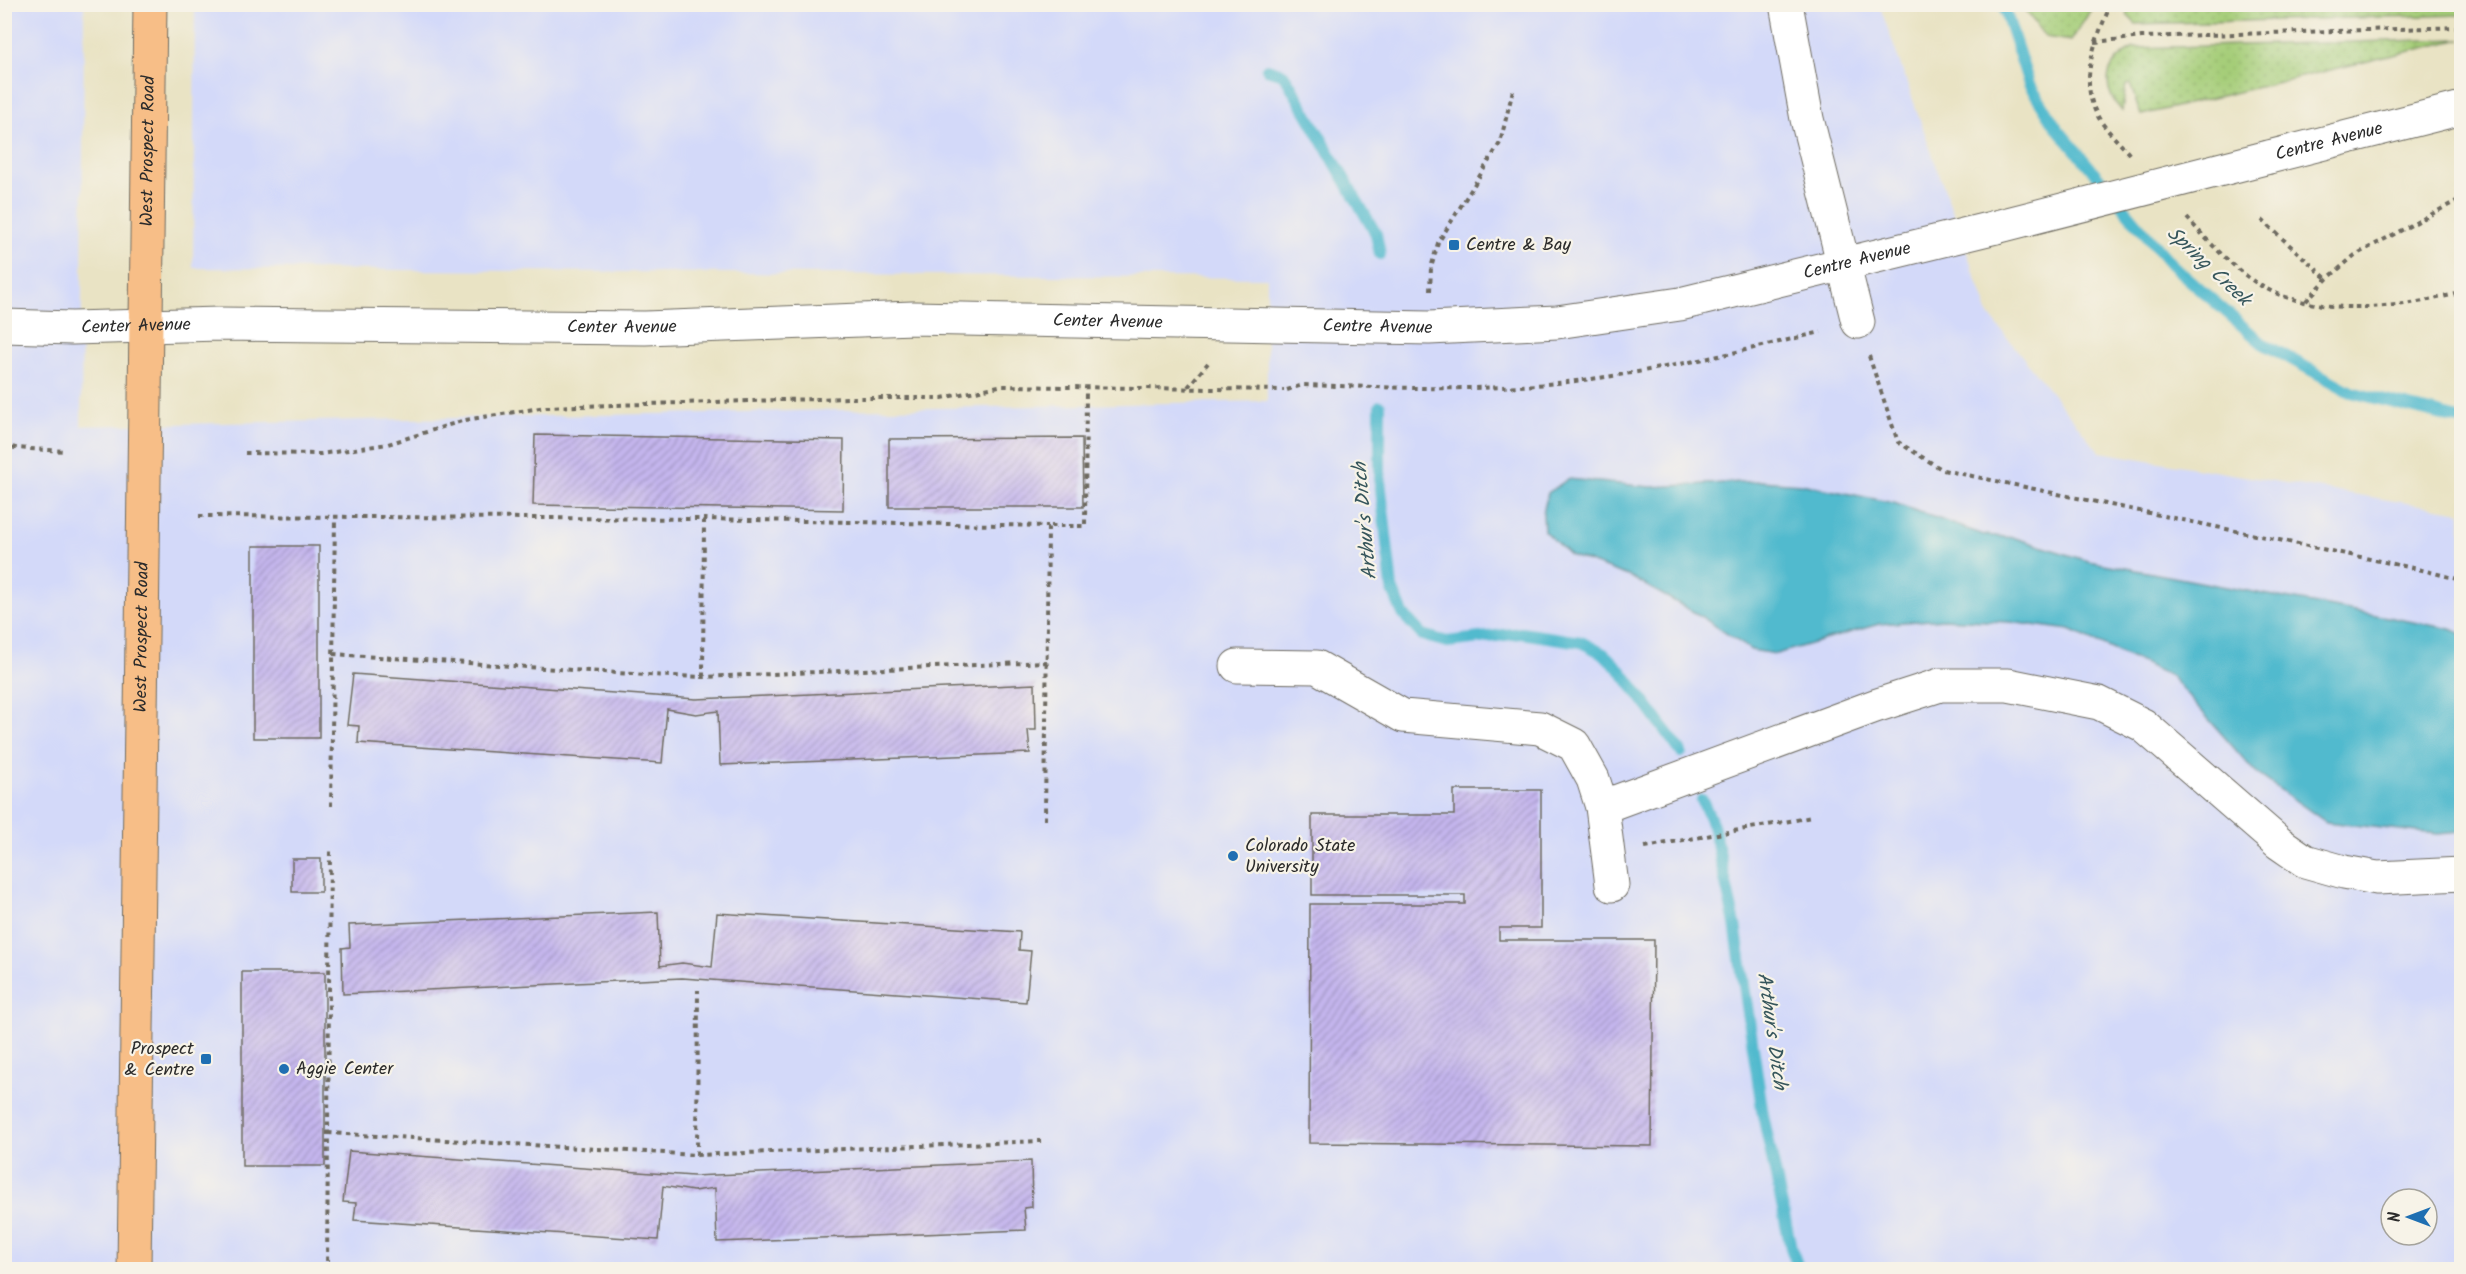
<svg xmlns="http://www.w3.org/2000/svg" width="2466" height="1274" font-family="Kalam,sans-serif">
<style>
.built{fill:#d3d9f9;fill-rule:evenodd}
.grass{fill:url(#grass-dots);stroke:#687c52;stroke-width:1.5}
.water{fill:#51bace;stroke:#3e727c;stroke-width:1.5}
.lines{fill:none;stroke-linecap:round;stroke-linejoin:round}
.stream{stroke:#51bace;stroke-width:12}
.building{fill:url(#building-hatch)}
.minor-casing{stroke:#6e6b61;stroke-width:35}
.major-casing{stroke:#6e6b61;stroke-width:35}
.path{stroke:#6e6b61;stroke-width:4;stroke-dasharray:4.5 4.5;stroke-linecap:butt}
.minor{stroke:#fff;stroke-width:33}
.major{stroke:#f7be87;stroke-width:33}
.minor-bridge-casing{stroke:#6e6b61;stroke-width:35;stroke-linecap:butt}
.minor-bridge{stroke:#fff;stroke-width:33}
.poi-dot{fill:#1f6fb2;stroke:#f7f3e8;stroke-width:2}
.labels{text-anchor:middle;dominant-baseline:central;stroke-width:4.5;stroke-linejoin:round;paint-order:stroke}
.street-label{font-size:18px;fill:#2b2b2b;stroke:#f7f3e8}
.poi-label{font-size:18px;fill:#2b2b2b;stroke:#f7f3e8;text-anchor:start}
.water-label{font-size:20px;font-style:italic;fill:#36565c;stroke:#f7f3e8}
</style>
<defs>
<pattern id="grass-dots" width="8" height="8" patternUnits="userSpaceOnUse" patternTransform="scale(1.5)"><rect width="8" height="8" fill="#a5cd78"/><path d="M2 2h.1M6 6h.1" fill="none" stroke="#8eb068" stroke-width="1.8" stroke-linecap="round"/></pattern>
<pattern id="building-hatch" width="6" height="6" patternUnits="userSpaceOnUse" patternTransform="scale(1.5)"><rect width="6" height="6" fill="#c5b6ee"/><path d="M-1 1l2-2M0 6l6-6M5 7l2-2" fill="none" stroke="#a094c1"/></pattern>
</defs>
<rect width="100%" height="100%" fill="#f7f3e8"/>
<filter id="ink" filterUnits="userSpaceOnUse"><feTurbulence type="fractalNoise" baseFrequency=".0167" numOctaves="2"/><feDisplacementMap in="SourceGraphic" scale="12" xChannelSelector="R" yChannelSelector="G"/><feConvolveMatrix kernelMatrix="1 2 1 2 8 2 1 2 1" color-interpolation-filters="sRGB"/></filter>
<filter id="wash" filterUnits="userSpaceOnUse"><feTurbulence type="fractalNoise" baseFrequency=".008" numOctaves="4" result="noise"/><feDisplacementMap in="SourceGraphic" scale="24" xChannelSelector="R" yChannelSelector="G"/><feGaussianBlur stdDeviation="1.35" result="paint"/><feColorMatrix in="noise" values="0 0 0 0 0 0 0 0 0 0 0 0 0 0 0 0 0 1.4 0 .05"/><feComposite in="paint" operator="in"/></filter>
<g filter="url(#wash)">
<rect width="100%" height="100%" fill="#e9e3c4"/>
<!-- built -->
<path class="built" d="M1879,4L1989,315L2099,452L2461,512V1269L5,1270V5H84L81,426L1267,401V278L193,268L195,5ZM2391,1199H2427V1235H2391Z"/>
<!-- grass -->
<g class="grass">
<path d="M2461,4V15L2136,24L2127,15L2126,5Z"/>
<path d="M2022,5H2094L2071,41L2045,37Z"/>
<path d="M2461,39L2141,115L2130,84L2126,85L2122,111C2100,87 2104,63 2134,48Z"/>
</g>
<!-- water -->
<path class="water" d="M1568,479L1651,487L1761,481L1801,484L1894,503L1984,535L2015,538L2088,561L2451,629L2462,634L2461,832L2437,834L2326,822L2255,772L2171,676L2070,630L2010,622L1943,619L1879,624L1776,654L1751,650L1699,615L1631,577L1570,555L1544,531L1543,513L1548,493Z"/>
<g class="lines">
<!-- stream -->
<g class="stream">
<path d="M2003,4L2029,84L2057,128L2171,264L2262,343L2351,392L2462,420"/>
<path d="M1267,69L1283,74L1288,81L1376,234L1380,254"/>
<path d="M1380,406V481L1392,588L1403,614L1422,635L1447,642L1521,633L1581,642L1604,654L1622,672L1681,752"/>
<path d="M1702,800L1713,825L1735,924L1763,1115L1791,1248L1799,1270"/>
</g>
</g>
<g id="blocks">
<!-- building -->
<g class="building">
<path d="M4,4H9L8,211H4Z"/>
<path d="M535,435L844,440L843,510L533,505Z"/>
<path d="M1082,438L1083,507H889V439Z"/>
<rect x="253" y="546" width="66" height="192"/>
<path d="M353,674L696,699L1035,684L1036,730H1028L1030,753L720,765L718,711L696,714L667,709L662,763L358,743L359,726L347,725Z"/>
<path d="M1454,790H1541V928H1499V940H1654L1652,1146L1309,1143L1310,904H1465V895H1312V815H1454Z"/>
<rect x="292" y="859" width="29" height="33"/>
<path d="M658,912L660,966L682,963L712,967L717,913L1020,932L1019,950L1031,951L1026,1002L682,978L343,994L342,948L350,947L349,925Z"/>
<rect x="242" y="972" width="83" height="194"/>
<path d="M349,1151L693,1176L1031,1161L1032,1207L1024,1208L1026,1230L717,1242L715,1188L693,1191L663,1186L658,1240L354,1220L356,1203L343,1202Z"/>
</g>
</g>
</g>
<g filter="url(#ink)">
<use href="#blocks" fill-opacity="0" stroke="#6e6b61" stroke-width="1.5"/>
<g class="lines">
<defs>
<g id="minor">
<path d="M1786,4L1807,119L1858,322"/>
<path id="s1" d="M2269,157L2462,108"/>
<path id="s2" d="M4,326L72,328L220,324L645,328L913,318L1429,328L1557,322L1680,304L1996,227"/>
<path d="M1237,666L1317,667L1403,716L1540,728L1574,745L1593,779L1602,807L1612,885"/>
<path d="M1602,807L1875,706L1940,685H2008L2099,703L2143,725L2279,843L2305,861L2344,872L2377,878L2462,874"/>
</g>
<g id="major">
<path id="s3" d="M134,1270L150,4"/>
</g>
</defs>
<!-- minor casing -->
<use href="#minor" class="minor-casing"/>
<!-- major casing -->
<use href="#major" class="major-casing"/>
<!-- path -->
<g class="path">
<path d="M2111,4C2094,43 2076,85 2102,123C2110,134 2121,144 2130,155"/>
<path d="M2095,42L2142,37L2462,27"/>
<path d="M2187,218C2208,241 2233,268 2258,284C2312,318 2403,309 2462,292"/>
<path d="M2262,220L2327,279"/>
<path d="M1430,291L1431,268L1438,243L1500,143L1513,90"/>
<path d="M2306,301L2327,279L2355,255L2462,198"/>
<path d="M1869,356L1898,442L1943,470L2418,569L2462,580"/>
<path d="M1188,387L1208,363"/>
<path d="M1287,390L1302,385C1387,387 1473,392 1557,383C1647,374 1734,353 1821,332"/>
<path d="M4,444L15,448L66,451"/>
<path d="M245,453L321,454L388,444L465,420L546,407L850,398H942L999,386L1284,390"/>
<path d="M199,516L704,519L1048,526"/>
<path d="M333,654L647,675L703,677L1047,662"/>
<path d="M703,677L704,519"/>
<path d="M331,806L335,518"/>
<path d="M1045,820L1048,526H1085L1086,387"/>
<path d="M1645,847L1812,817"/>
<path d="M328,1133L697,1155L1041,1141"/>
<path d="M697,1155L698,990"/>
<path d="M327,1270L330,850"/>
</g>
<!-- minor -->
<use href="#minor" class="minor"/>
<!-- major -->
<use href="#major" class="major"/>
<defs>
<path id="minor-bridge" d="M1996,227L2269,157"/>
</defs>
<!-- minor-bridge casing -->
<use href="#minor-bridge" class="minor-bridge-casing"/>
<!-- minor-bridge -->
<use href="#minor-bridge" class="minor-bridge"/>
</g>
</g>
<!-- markers -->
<g class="poi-dot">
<rect x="1448" y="239" width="12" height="12" rx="3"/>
<circle cx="1233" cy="856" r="6"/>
<rect x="200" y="1053" width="12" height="12" rx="3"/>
<circle cx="284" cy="1069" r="6"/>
</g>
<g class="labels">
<!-- street labels -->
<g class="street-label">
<text stroke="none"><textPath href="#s1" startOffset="62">Centre Avenue</textPath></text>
<text stroke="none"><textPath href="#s3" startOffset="1119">West Prospect Road</textPath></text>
<text stroke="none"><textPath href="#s2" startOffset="1860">Centre Avenue</textPath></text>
<text stroke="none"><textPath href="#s2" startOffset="1104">Center Avenue</textPath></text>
<text stroke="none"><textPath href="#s2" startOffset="132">Center Avenue</textPath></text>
<text stroke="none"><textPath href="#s2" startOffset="1374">Centre Avenue</textPath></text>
<text stroke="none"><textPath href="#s2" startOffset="618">Center Avenue</textPath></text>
<text stroke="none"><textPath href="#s3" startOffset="633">West Prospect Road</textPath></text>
</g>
<!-- poi labels -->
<g class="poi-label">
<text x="1466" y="245">Centre &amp; Bay</text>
<text x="1245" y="846">Colorado State<tspan x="1245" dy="21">University</tspan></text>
<text x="194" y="1049" text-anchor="end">Prospect<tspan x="194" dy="21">&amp; Centre</tspan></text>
<text x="296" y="1069">Aggie Center</text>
</g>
<!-- water labels -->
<g class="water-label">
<text transform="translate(2208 267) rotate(43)">Spring Creek</text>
<text transform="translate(1366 521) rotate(-95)">Arthur's Ditch</text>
<text transform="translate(1771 1031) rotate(82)">Arthur's Ditch</text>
</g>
</g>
<!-- margin -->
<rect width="2466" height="1274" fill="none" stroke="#f7f3e8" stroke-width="24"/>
<!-- north arrow -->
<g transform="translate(2409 1217) rotate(270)"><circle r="28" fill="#f7f3e8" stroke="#a5a39c" stroke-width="1.5"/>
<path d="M0-4.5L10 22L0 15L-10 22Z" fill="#1f6fb2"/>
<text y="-9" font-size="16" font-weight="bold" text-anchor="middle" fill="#2b2b2b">N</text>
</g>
</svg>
